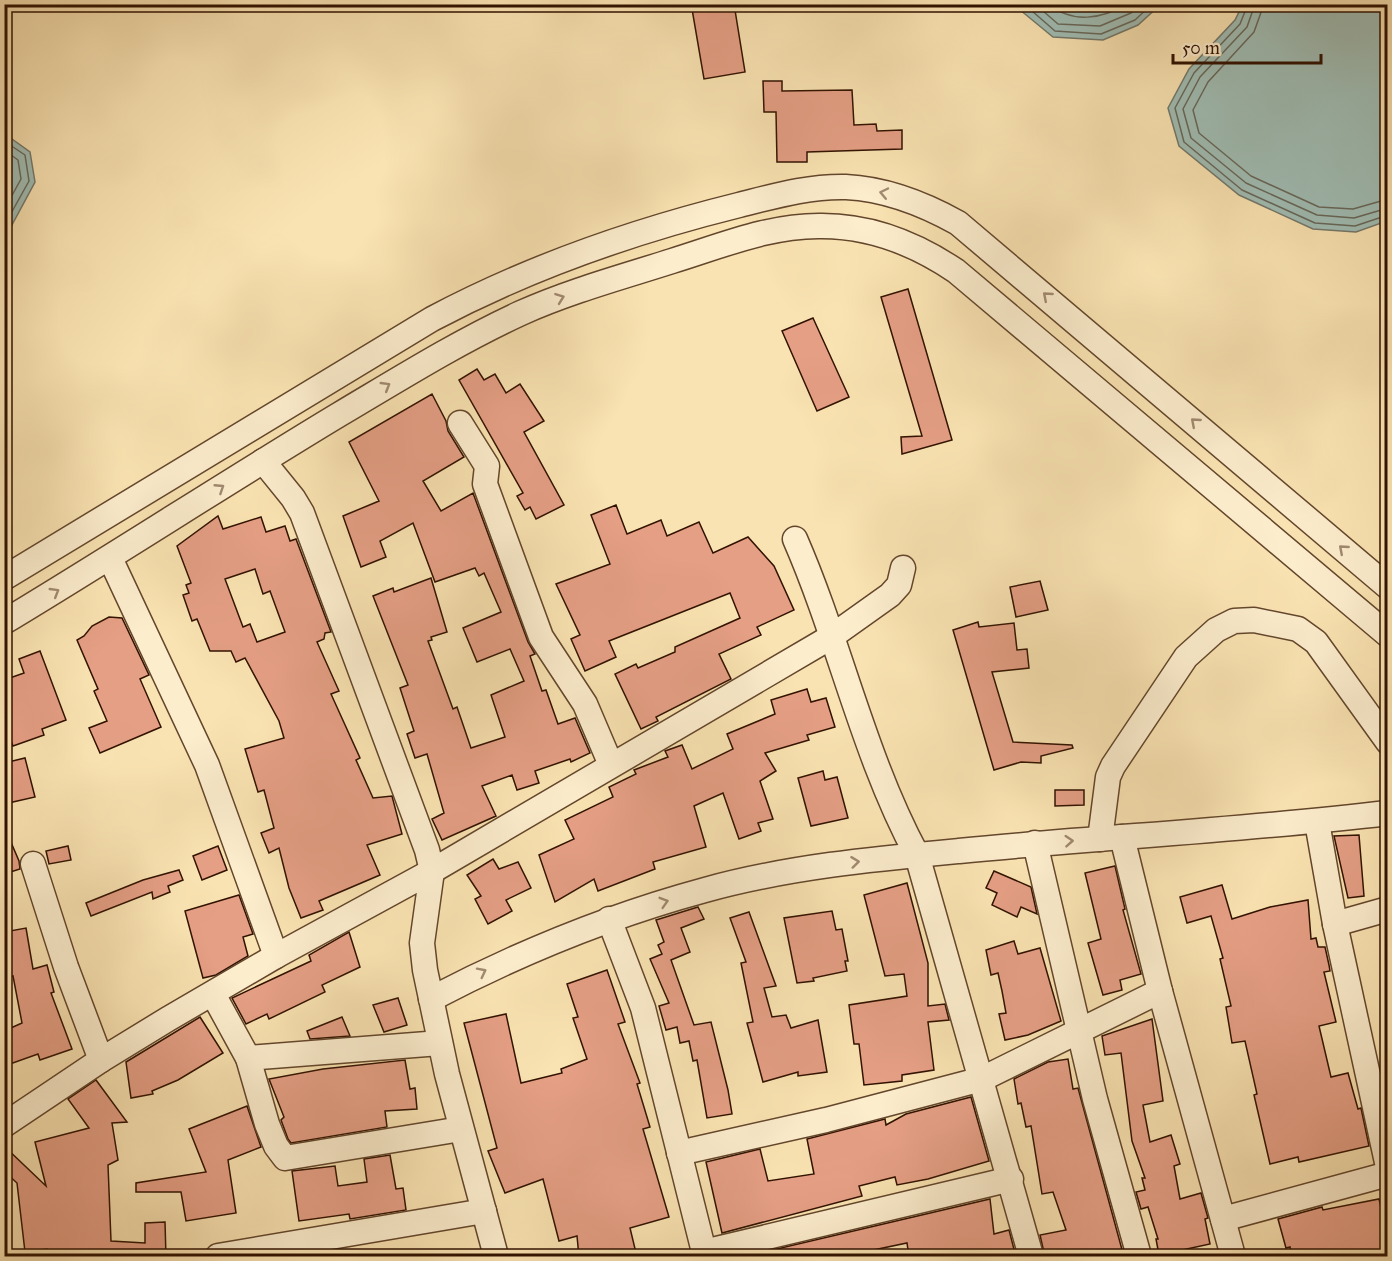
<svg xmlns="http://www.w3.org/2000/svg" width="1392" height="1261" font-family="'IM FELL Great Primer',serif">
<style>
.water{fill:#a0bdb4;stroke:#74796c;stroke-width:1.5}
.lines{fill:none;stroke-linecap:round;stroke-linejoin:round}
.shore{stroke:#68685a;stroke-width:1.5}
.building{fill:#e59f85;stroke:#311200;stroke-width:1.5;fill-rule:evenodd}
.minor-casing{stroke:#63462c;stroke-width:27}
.minor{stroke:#fcedcd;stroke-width:24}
.oneway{stroke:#a18a71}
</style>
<rect width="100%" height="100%" fill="#fae3b2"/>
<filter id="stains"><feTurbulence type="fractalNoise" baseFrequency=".00333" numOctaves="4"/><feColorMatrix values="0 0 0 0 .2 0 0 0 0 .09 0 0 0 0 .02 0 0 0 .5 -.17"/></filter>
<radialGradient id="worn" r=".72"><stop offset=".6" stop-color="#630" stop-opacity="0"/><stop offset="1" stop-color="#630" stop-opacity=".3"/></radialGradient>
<!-- water -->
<g class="water">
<path d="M1243,4L1387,5V221L1356,232L1313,229L1239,195L1179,146L1168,108L1189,69L1235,20Z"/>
<path d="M1014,5H1160L1138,25L1103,40L1053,37Z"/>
<path d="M5,134L30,152L35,182L5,238Z"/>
</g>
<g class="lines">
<!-- shore -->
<g class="shore">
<path d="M1024,4L1055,31L1101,34L1135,20L1152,4"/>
<path d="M1035,4L1058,24L1100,26L1131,13L1141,4"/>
<path d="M1049,4C1072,24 1102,19 1127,4"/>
<path d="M1248,4L1240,24L1194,73L1175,108L1184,142L1242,190L1315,223L1355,226L1388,215"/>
<path d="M1255,4L1247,27L1200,77L1183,109L1191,138L1246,183L1317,215L1354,218L1388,208"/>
<path d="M1264,4L1254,32L1208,82L1193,110L1199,133L1251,176L1319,207L1353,209L1388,199"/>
<path d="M4,141L25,155L29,181L4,226"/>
<path d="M4,150L18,160L21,179L4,210"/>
</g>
</g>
<!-- building -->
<g class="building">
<path d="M723,4H734L745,72L704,79L692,9Z"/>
<path d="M763,81H782V91L852,90L854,125L876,124L877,131L902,130V149L807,152V162H777L776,112H764Z"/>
<path d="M908,289L952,440L902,454L901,437L922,436L881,297Z"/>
<path d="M813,318L849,397L817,411L782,331Z"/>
<path d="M477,369L484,380L495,374L506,393L520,384L544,421L524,432L564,505L536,519L530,507L525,510L517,496L523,493L459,380Z"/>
<path d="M432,394L446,421L448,431L464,457L423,481L441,511L473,493L528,642L535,654L530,656L542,691L546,690L558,724L575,718L590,753L571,762L570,759L535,771L539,783L517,790L512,775L482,786L496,816L442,840L432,819L444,813L427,754L415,758L407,734L414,731L400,688L408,685L373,596L393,588L394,592L431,578L447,632L431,637L432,640L428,641L453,709L457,707L471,748L505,737L491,695L524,681L510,649L477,662L463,628L501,612L484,573L479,576L475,568L435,582L413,523L380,541L386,557L361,567L343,516L379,501L349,442Z"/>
<path d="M616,505L627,534L661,520L667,536L699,522L713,553L748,537L774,566L794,610L757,627L761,635L719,654L731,679L656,717L658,721L641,729L615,674L636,664L638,668L675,652V647L740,618L730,593L609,641L616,657L585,671L571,639L580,635L556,584L610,564L591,515Z"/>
<path d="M218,516L223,529L261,517L266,532L285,526L290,541L296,539L331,632L325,633L324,639L317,642L339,691L331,694L360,758L356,760L373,798L392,796L402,834L367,845L380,875L319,901L323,910L301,918L289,888L279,848L269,853L261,833L274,828L264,790L258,792L245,749L284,738L279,721L245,658L236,662L231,651H210L197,619L192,621L183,595L189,593L186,585L191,583L177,546ZM255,569L263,594L270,591L285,632L257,642L250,624L243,627L225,579Z"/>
<path d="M1040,581L1048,610L1016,617L1010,587Z"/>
<path d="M109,617L122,618L149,675L140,679L161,727L100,753L89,728L107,721L94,691L98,689L77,640L84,636L92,626Z"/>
<path d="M978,622L979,627L1014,623L1017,650L1027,649L1029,668L992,672L1013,742L1072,745L1073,748L1041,756V763L1021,762L994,770L953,630Z"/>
<path d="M40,651L66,720L42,729L44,735L13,746L4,723V680L24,673L19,659Z"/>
<path d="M807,689L811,702L826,698L835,727L807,735L809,740L765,753L776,771L760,781L773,819L758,823L761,831L739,839L723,793L694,806L706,847L653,862L655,869L598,891L594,879L555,902L539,855L574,839L565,820L613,797L609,787L636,774L634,770L668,757L665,751L682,745L692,769L733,749L727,734L775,714L771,700Z"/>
<path d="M25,758L35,797L4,804V763Z"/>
<path d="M823,771L825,780L837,777L848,818L811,826L798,778Z"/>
<path d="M1055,790H1084V805L1055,806Z"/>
<path d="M4,826L19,861L20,869L4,874Z"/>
<path d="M1359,835L1364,896L1348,898L1334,836Z"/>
<path d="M68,846L71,860L49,864L46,851Z"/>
<path d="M218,846L227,870L202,880L193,856Z"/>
<path d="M493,859L499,869L518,862L531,888L506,900L512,911L488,924L475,899L481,896L467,875Z"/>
<path d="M1115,866L1125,909L1123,910L1141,974L1120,980L1122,990L1103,995L1088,943L1101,939L1085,873Z"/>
<path d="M179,870L183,880L168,886L170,892L153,899L152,892L91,916L86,903L143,880Z"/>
<path d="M994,871L1031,887L1037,914L1021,907L1017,917L992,905L997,893L986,888Z"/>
<path d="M907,883L928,963V1006L945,1004L949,1020L928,1022L934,1070L902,1075V1081L864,1085L859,1044H854L849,1005L907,996L904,974L885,976L864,895Z"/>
<path d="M1222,885L1232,919L1270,907L1308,900L1311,939L1316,938L1318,947H1325L1329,965L1330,971L1324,972L1336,1022L1319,1026L1331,1077L1348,1073L1358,1109L1361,1108L1369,1146L1299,1162L1298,1157L1270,1164L1254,1095L1257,1094L1245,1041L1232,1043L1226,1007L1231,1006L1220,959L1223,958L1211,916L1187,923L1180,897Z"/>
<path d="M239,895L253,934L243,937L248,956L216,975L203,978L185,911Z"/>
<path d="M698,907L704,919L681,928L690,952L671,960L694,1025L711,1022L728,1090L732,1114L707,1118L697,1060L693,1061L689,1041L680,1043L677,1027L666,1030L659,1006L669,1003L650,959L662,954L658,945L664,942L656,920Z"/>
<path d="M832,911L836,930L842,929L848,961H845L847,971L813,978L814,981L797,983L784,918Z"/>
<path d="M749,912L776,986L764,988L772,1017L786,1015L791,1028L818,1020L827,1072L798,1076V1072L763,1082L747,1023L753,1022L741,963L746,962L730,918Z"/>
<path d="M26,928L33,969L47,965L54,992L51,993L72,1049L40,1060L38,1054L10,1064L9,1057L4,1059V1031L22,1023L13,976L9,977L4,932Z"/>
<path d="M349,932L360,967L322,985L325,992L269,1019L267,1014L246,1024L232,998L311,961L309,955Z"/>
<path d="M1014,941L1018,954L1040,948L1061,1021L1028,1035L1005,1040L999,1014L1006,1013L1002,991L998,973L991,975L986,950Z"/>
<path d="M607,970L625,1022L618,1024L640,1083L637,1084L650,1127L643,1129L669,1217L630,1228L637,1257H579L577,1236L559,1241L543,1179L505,1193L488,1151L497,1148L464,1023L506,1014L521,1083L562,1073L561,1069L587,1059L573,1018L578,1017L567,984Z"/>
<path d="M398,998L407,1025L384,1032L373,1005Z"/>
<path d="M200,1017L223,1053L178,1080L152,1091L153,1094L131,1098L126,1062Z"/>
<path d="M342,1017L350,1036L310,1039L307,1031Z"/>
<path d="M1152,1019L1163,1101L1143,1105L1150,1142L1171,1135L1180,1164L1174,1166L1180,1199L1201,1193L1208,1218L1205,1219L1210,1244L1159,1255L1156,1239H1158L1148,1207L1141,1209L1136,1192L1145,1190L1142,1178H1145L1132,1141L1121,1053L1105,1055L1102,1036Z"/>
<path d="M1068,1059L1073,1089L1078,1088L1124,1257H1045L1040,1235L1066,1230L1053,1192L1042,1194L1031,1126L1026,1127L1021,1103L1018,1104L1014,1079L1048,1062Z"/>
<path d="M405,1060L410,1089L415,1088L417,1109L385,1111L387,1127L291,1143L288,1139L281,1120L284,1117L269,1079L323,1069Z"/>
<path d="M96,1080L127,1122L112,1123L118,1160L108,1165L111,1241L145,1243V1223L165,1222L166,1257H47V1249L25,1252L17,1183L4,1171V1146L46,1186L35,1142L89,1128L68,1099Z"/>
<path d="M971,1097L989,1161L928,1179L897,1185L895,1177L859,1186L862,1196L722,1233L706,1162L760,1149L768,1181L814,1174L807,1139L885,1119L886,1125L906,1114Z"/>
<path d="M247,1106L261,1147L228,1160L236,1213L186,1221L181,1192H136V1183L206,1172L189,1129Z"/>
<path d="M390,1155L396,1189L403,1188L406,1210L350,1219L349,1214L299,1221L292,1171L335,1166L338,1186L367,1182L364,1159Z"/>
<path d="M990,1199L994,1234L1009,1230L1016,1257H909L907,1243L840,1257H769L768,1251Z"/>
<path d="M1379,1199L1388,1238V1257H1292L1290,1247L1286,1248L1278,1219L1322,1207L1323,1210Z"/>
</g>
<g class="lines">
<defs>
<g id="minor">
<path d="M460,423L487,466L485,484L541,637L585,704L611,765"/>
<path d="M263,461L293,498L302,513L427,850L432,871L422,943L425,970L447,1074L496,1256"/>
<path d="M795,539C840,642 863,755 917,855L1031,1256"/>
<path d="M110,558L207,765L276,956"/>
<path d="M4,578L432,319C528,268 634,231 739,205C775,196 809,186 846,187C887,189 924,204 958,223L1388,587"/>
<path d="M4,622C117,554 227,482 340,414C399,379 458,342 521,313C570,291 622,277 672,261C721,246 770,225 822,226C871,226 916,244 956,271L1388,635"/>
<path d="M1317,822L1335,924L1388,1167"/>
<path d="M1122,837L1160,991L1233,1256"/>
<path d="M1100,839L1108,777L1113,766L1186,657L1216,630L1234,621L1254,620L1298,629L1316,642L1388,742"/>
<path d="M1035,843L1095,1099L1139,1256"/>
<path d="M33,864L66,967L101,1060"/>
<path d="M609,919L643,1008L705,1256"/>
<path d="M1335,924L1388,909"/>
<path d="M213,994L248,1058L267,1124L276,1146L285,1158L461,1129"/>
<path d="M431,999C519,953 609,916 705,890C788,867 874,859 959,851C1102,837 1245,830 1388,813"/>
<path d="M248,1058L440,1043"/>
<path d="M4,1125L101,1060L168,1019L276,956L432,871L831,637L890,595L899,585L903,568"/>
<path d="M679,1153L826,1120L982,1079L1160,991"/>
<path d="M1223,1219L1388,1174"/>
<path d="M704,1252L1011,1179"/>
<path d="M218,1256L484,1211"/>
</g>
</defs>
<!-- minor casing -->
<use href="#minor" class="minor-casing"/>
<!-- minor -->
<use href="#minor" class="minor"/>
</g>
<!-- one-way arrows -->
<defs><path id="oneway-chevron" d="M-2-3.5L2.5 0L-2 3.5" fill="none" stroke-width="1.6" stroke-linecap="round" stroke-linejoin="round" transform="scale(1.5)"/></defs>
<g class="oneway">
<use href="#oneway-chevron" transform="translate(884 193) rotate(-168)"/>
<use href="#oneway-chevron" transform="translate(1047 296) rotate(-139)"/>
<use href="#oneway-chevron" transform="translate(560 298) rotate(-20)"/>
<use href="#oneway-chevron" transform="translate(386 386) rotate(-31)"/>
<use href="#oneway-chevron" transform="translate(1195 422) rotate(-139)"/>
<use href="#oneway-chevron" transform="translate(220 488) rotate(-33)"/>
<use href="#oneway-chevron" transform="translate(1343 549) rotate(-139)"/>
<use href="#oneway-chevron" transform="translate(55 592) rotate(-31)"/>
<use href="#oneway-chevron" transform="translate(1069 841) rotate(-4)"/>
<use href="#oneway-chevron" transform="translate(855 862) rotate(-7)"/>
<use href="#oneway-chevron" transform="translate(664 902) rotate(-17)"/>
<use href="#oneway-chevron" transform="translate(482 972) rotate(-27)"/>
</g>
<!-- margin -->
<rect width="1392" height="1261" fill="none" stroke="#fae3b2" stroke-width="24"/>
<rect x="6" y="6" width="1380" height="1249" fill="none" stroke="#311200" stroke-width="3"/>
<rect x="12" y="12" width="1368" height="1237" fill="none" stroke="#311200" stroke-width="1.5"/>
<!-- scale -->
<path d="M1173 54v9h148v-9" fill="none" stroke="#311200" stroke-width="3"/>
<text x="1182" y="54" font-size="18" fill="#311200" stroke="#fcedcd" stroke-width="4.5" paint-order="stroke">50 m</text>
<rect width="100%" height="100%" filter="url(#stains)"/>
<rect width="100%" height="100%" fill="url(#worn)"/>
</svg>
